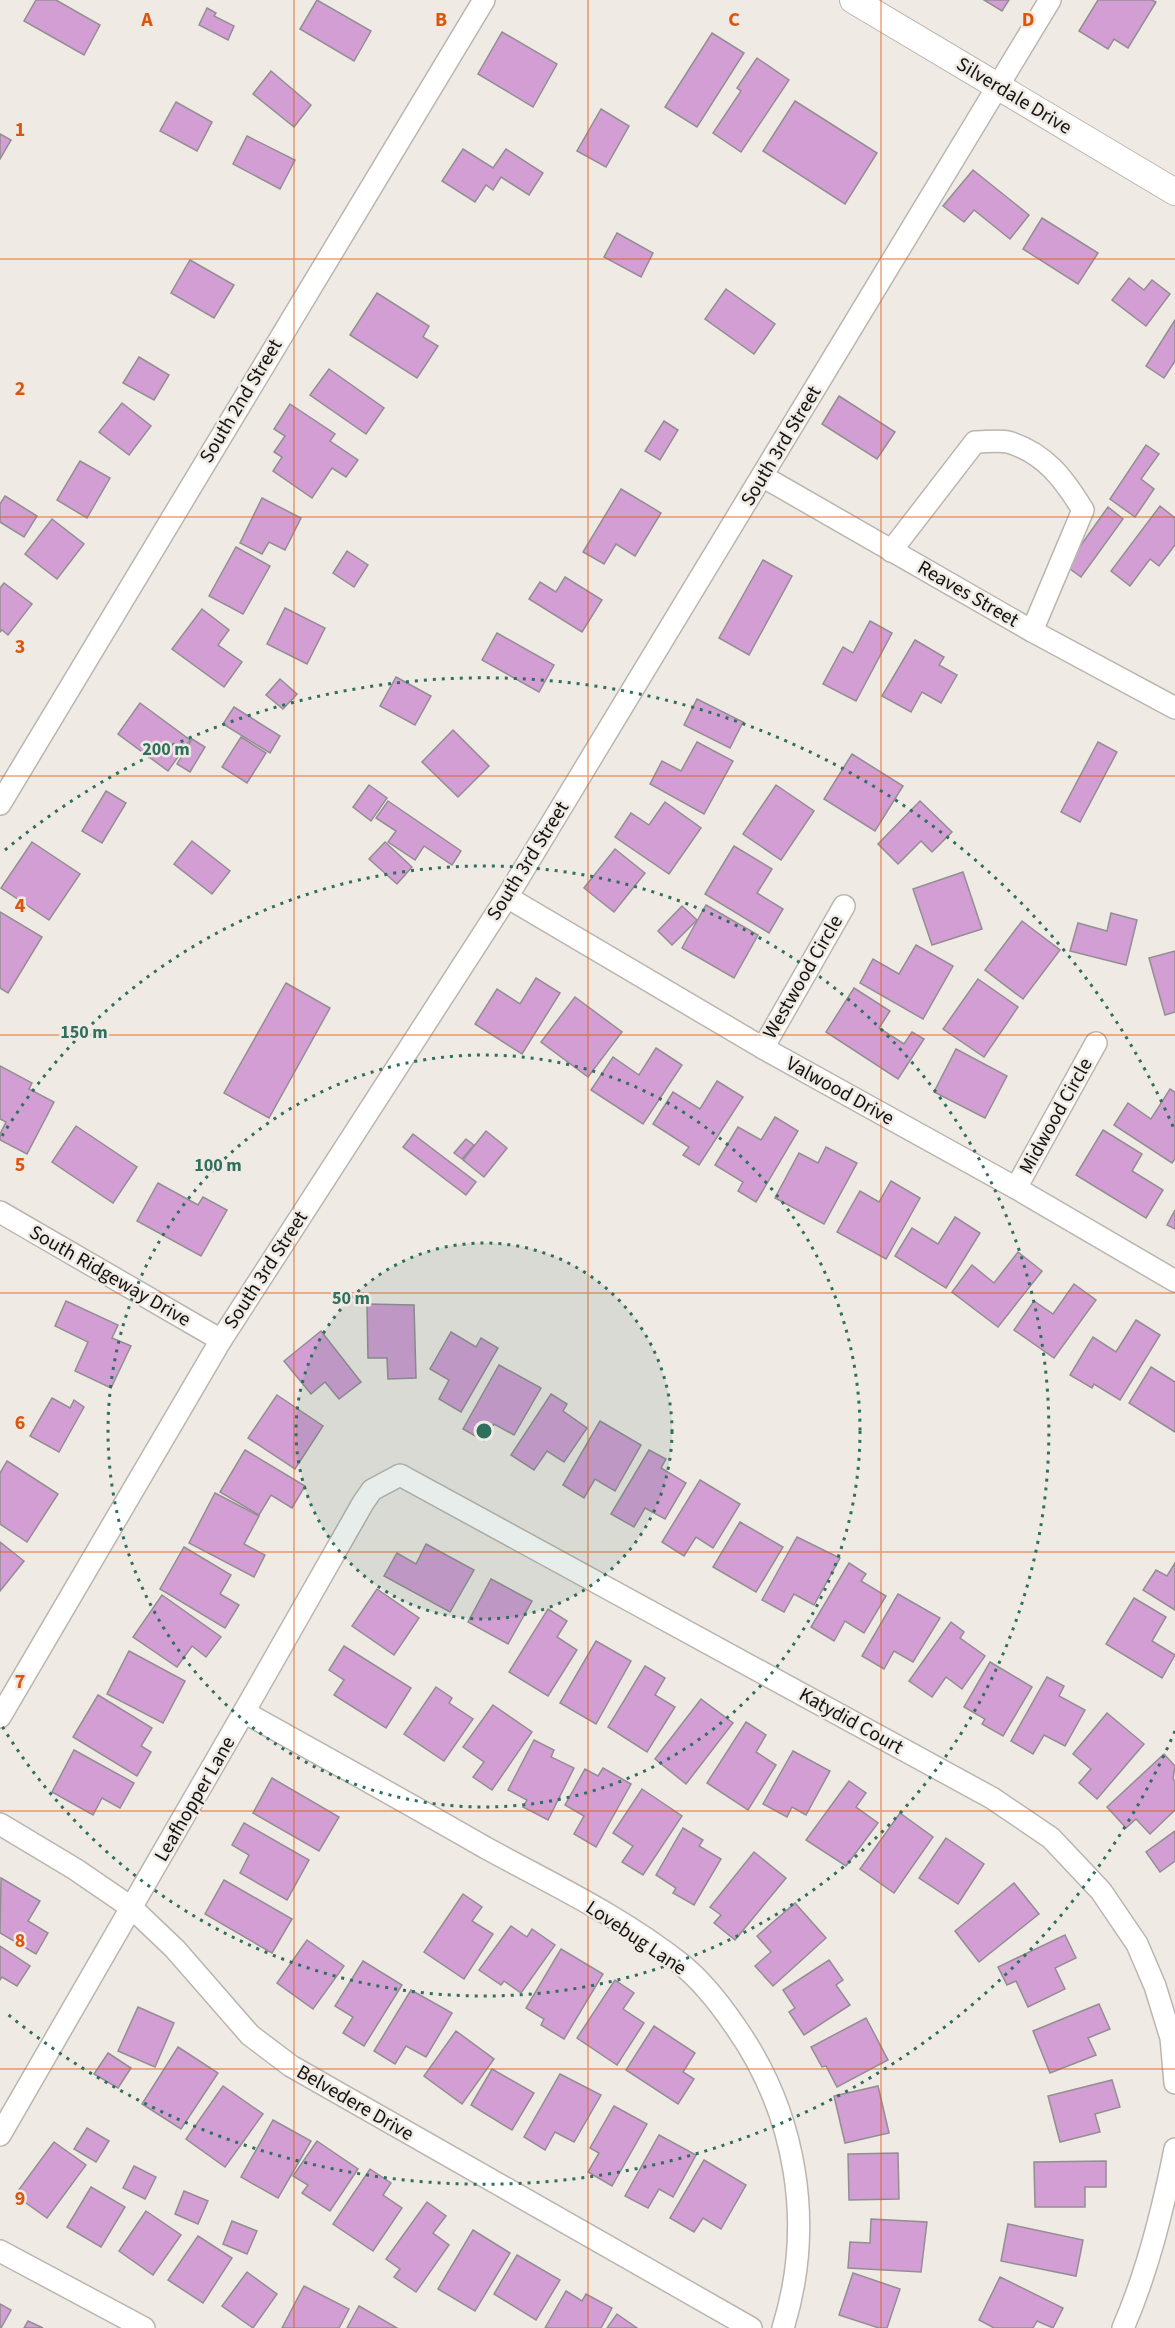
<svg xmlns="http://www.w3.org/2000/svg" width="1175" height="2328" font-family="'Source Sans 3',sans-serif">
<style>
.building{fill:#d39ed3;stroke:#938e93;stroke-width:1.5}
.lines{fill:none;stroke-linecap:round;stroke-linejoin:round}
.minor-casing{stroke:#bbb5b0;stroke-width:24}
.tertiary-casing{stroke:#bbb5b0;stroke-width:28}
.minor{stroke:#fff;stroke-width:21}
.tertiary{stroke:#fff;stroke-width:26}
.grid{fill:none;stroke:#dd550c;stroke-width:1.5;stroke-opacity:0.55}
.ring{fill:none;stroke:#2f6f5d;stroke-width:3;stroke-dasharray:3 6}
.labels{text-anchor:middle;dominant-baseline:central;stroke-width:5;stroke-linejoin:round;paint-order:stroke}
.street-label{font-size:20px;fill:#141210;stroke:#efeae4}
.grid-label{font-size:20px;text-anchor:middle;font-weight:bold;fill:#dd550c;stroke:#efeae4;stroke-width:5;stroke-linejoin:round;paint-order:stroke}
.centre{fill:#2f6f5d;stroke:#efeae4;stroke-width:3}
.ring-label{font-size:18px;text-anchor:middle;font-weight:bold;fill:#2f6f5d;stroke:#efeae4;stroke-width:5;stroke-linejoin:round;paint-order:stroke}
</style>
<rect width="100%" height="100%" fill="#efeae4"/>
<!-- building -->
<g class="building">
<path d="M36,0H56L100,25L84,55L24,21Z"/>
<path d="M317,0L371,31L354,61L300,29Z"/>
<path d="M984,0H1009L1002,11Z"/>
<path d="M1098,0H1152L1156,2L1128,48L1114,39L1108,49L1079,31Z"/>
<path d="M207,8L216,13L214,16L234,26L228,40L199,25Z"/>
<path d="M502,32L557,64L533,107L478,74Z"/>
<path d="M712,33L744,53L697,127L665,107Z"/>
<path d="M757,58L789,80L741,152L713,133L741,91L737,88Z"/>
<path d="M271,71L311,105L294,127L253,94Z"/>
<path d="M795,101L877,153L845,204L763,151Z"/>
<path d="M176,102L212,122L197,151L160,131Z"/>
<path d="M601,109L629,126L606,167L577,151Z"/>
<path d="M0,134L11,140L0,159Z"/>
<path d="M247,136L295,160L280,189L233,164Z"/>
<path d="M463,149L493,168L506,149L543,173L529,195L501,177L493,190L486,185L475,202L442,181Z"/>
<path d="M973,170L1029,215L1010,239L974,210L964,222L943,206Z"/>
<path d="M1042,218L1098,253L1078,284L1023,249Z"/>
<path d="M617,233L653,253L641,277L604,257Z"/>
<path d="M190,260L234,285L214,318L171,293Z"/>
<path d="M1129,278L1144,290L1152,280L1170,294L1146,326L1112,300Z"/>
<path d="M726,289L775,324L754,354L705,319Z"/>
<path d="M377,293L429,326L423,337L438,346L417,378L350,335Z"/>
<path d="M1175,320V361L1164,378L1146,366Z"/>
<path d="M139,357L169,375L154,400L123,383Z"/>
<path d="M329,369L384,408L366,434L310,395Z"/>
<path d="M839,396L895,432L877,459L822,424Z"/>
<path d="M122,403L151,426L129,455L99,432Z"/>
<path d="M290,404L335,434L330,441L358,460L346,477L332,468L312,498L273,471L282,457L274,452L285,436L274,429Z"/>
<path d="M664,421L678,430L660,460L645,451Z"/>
<path d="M1146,445L1159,454L1141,479L1154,489L1135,517L1110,499Z"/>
<path d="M80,461L110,478L87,518L57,500Z"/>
<path d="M621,489L661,513L635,556L616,544L604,564L583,552Z"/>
<path d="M5,496L37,516L24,537L0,522V504Z"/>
<path d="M262,498L301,518L285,550L269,542L262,554L240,543Z"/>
<path d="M1160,506L1175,518V545L1159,566L1150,559L1130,586L1111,571Z"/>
<path d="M1108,507L1123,519L1081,577L1066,566Z"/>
<path d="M52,519L84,544L57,579L25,554Z"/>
<path d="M236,547L270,566L243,614L209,596Z"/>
<path d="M347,551L368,565L354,587L333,573Z"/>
<path d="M763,560L792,576L749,655L719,638Z"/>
<path d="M565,577L602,600L582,632L529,599L540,582L556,592Z"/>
<path d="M4,583L32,604L8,635L2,630L0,632V588Z"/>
<path d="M285,608L325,628L307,664L267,644Z"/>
<path d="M202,609L229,630L218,645L242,662L224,687L172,649Z"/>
<path d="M870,621L892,633L856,701L823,684L843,647L853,653Z"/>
<path d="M497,633L554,665L539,692L482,660Z"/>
<path d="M915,640L944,657L939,665L957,675L941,703L922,692L911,712L882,696Z"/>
<path d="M396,677L431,696L415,725L380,706Z"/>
<path d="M280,679L297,694L283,709L266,695Z"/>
<path d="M697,699L743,722L730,748L684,725Z"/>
<path d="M140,703L190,740L168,771L118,734Z"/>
<path d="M234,707L280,736L270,753L223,724Z"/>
<path d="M453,730L489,766L458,797L422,762Z"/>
<path d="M241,737L266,753L247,783L222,767Z"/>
<path d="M192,739L205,747L190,772L177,764Z"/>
<path d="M697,742L733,761L704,814L650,784L662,761L681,771Z"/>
<path d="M1098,742L1117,752L1080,822L1061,812Z"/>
<path d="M852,754L903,786L875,831L824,799Z"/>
<path d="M369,785L387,798L371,821L353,807Z"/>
<path d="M776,785L814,811L781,860L743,834Z"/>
<path d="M106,791L126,803L102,843L82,831Z"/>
<path d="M388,801L461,851L452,865L424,846L415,860L388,842L396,831L376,818Z"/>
<path d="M920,801L952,832L932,852L921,841L898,864L878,844Z"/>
<path d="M665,802L701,828L669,874L615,837L631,813L649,825Z"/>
<path d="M192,841L230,871L212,894L174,864Z"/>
<path d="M32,842L80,874L49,920L1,888Z"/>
<path d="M385,842L412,867L397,884L369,859Z"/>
<path d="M734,846L772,869L757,893L783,909L769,933L705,894Z"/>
<path d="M615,849L645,873L614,912L584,888Z"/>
<path d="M963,872L982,929L932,945L913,889Z"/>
<path d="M706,905L758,935L734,978L682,948Z"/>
<path d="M682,906L697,920L672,945L658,931Z"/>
<path d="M0,912L42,937L8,993L0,988Z"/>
<path d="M1111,913L1137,920L1126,965L1070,951L1078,923L1107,931Z"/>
<path d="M1022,921L1060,950L1023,999L985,970Z"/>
<path d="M916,945L953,966L923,1019L860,983L873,959L899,974Z"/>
<path d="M1175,951V1012L1165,1015L1149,958Z"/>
<path d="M536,978L560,993L522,1054L475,1024L497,989L520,1004Z"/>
<path d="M978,979L1018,1007L984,1057L943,1029Z"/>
<path d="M286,983L330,1008L269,1118L224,1093Z"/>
<path d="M854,988L890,1011L879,1028L904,1044L912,1032L924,1039L898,1079L826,1032Z"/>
<path d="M575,997L622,1032L588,1077L541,1042Z"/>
<path d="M656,1048L682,1065L643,1124L591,1090L613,1057L639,1075Z"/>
<path d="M956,1049L1007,1076L985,1118L934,1092Z"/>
<path d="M0,1066L32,1083L29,1089L54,1102L27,1154L0,1140V1134L6,1122L0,1119Z"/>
<path d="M717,1081L743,1097L699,1165L683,1155L689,1147L653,1124L673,1092L700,1109Z"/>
<path d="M1170,1089L1175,1092V1159L1172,1163L1114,1125L1128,1103L1151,1119Z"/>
<path d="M775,1117L798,1131L756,1202L738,1191L743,1182L715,1165L738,1127L761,1140Z"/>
<path d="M76,1126L137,1167L113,1203L52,1162Z"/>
<path d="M1103,1130L1142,1154L1132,1171L1163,1190L1146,1218L1076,1175Z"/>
<path d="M486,1131L507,1148L484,1177L463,1160Z"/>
<path d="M413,1134L476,1182L466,1195L403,1147Z"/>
<path d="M466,1139L474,1145L462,1159L454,1153Z"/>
<path d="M826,1147L857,1163L824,1224L775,1198L799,1153L818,1163Z"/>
<path d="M891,1181L920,1198L886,1259L837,1232L860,1191L879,1202Z"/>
<path d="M158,1183L198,1205L203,1197L227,1210L201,1256L137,1221Z"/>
<path d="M1175,1210V1229L1167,1225Z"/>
<path d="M955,1217L980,1233L946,1288L895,1256L912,1228L938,1244Z"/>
<path d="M1018,1252L1042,1271L998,1327L952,1292L972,1265L994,1283Z"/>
<path d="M1074,1284L1096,1300L1054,1358L1014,1330L1034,1301L1053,1314Z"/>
<path d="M66,1301L118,1325L112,1338L131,1346L111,1388L75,1371L88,1342L55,1326Z"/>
<path d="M367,1304L414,1305L416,1378L388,1379L387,1358H368Z"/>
<path d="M1136,1320L1160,1335L1120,1400L1094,1384L1092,1388L1070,1375L1093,1337L1116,1352Z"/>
<path d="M321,1331L361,1382L339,1399L325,1382L311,1394L284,1361Z"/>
<path d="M451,1332L476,1347L481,1338L498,1348L461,1412L439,1399L449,1380L430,1369Z"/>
<path d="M499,1365L541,1388L514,1435L494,1424L484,1441L463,1429Z"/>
<path d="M1151,1367L1175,1382V1432L1129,1403Z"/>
<path d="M551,1394L567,1404L563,1411L587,1428L564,1462L547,1451L534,1470L511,1455Z"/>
<path d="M277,1395L323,1426L295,1469L248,1438Z"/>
<path d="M52,1398L70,1408L74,1400L84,1407L59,1452L30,1436Z"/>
<path d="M600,1421L641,1445L615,1491L595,1479L584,1498L563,1485Z"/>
<path d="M245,1450L305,1486L292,1508L271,1495L259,1515L220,1492Z"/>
<path d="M649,1450L666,1459L661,1468L686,1483L665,1519L645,1508L634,1527L611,1514Z"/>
<path d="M7,1461L58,1494L27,1542L0,1524V1473Z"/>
<path d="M700,1480L740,1504L713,1548L696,1537L684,1556L662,1542Z"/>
<path d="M215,1493L259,1516L244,1544L265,1555L254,1577L189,1543Z"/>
<path d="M740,1522L783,1547L756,1592L713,1567Z"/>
<path d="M797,1537L840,1558L814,1605L794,1594L784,1612L762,1600Z"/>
<path d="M0,1542L24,1561L0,1591Z"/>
<path d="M426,1544L474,1570L450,1612L384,1576L397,1553L416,1564Z"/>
<path d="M184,1547L231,1575L220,1594L239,1605L225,1628L160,1589Z"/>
<path d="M849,1563L866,1574L861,1581L886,1596L864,1633L845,1621L834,1641L811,1627Z"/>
<path d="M1175,1563V1610L1143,1590L1156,1570L1167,1576Z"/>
<path d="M491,1579L532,1601L508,1644L468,1622Z"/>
<path d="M377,1589L419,1618L394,1655L352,1626Z"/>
<path d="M898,1594L940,1618L913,1662L894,1651L884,1669L862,1656Z"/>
<path d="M162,1595L221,1637L206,1657L192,1646L177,1667L133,1637Z"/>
<path d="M1134,1598L1166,1617L1152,1641L1175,1655L1162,1678L1106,1644Z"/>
<path d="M548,1609L567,1621L557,1637L577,1650L548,1696L509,1672Z"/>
<path d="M951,1622L964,1632L960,1638L985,1656L962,1689L946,1677L932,1697L909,1681Z"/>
<path d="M596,1641L631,1661L596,1724L560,1703Z"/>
<path d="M344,1646L411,1688L386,1728L334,1695L344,1680L329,1670Z"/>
<path d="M129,1651L185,1681L163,1723L107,1694Z"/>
<path d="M990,1662L1032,1687L1003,1736L982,1724L985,1719L964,1707Z"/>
<path d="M645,1666L665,1678L655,1695L675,1707L647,1752L608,1727Z"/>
<path d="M1047,1677L1064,1686L1059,1696L1085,1710L1065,1746L1044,1735L1033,1754L1011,1741Z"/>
<path d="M436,1687L452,1698L449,1703L473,1719L444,1761L404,1734Z"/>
<path d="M98,1695L152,1728L141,1746L151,1752L137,1776L73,1737Z"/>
<path d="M701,1699L733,1723L686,1784L655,1759Z"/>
<path d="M493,1705L532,1732L492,1790L473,1777L484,1762L463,1747Z"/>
<path d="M1107,1713L1144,1744L1097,1799L1079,1783L1091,1769L1073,1754Z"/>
<path d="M746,1722L766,1735L756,1752L776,1765L748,1810L707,1783Z"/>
<path d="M534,1740L554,1750L551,1757L574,1768L548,1820L523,1807L527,1800L508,1790Z"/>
<path d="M74,1750L134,1783L120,1808L102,1798L93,1815L52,1792Z"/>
<path d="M793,1751L830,1771L806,1815L792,1807L787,1817L763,1804Z"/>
<path d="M1164,1754L1175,1766L1173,1779L1175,1781V1810L1150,1834L1136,1819L1126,1828L1107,1807Z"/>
<path d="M603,1768L631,1784L596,1847L574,1834L584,1816L565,1805L585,1769L598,1776Z"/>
<path d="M272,1778L339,1817L319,1851L253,1813Z"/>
<path d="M849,1781L866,1793L856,1807L878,1823L846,1866L806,1840Z"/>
<path d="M642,1789L682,1816L643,1875L622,1862L633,1846L613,1833Z"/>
<path d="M900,1813L933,1837L894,1893L860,1869Z"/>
<path d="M244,1823L309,1860L287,1900L240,1873L249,1855L232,1845Z"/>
<path d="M683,1828L703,1840L699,1846L721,1859L694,1905L673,1893L676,1888L656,1875Z"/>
<path d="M1175,1831V1861L1160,1872L1146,1852Z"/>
<path d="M946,1838L984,1864L958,1904L919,1878Z"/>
<path d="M754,1852L786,1878L735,1940L714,1923L721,1915L710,1907Z"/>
<path d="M1,1878L40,1901L28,1921L48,1933L36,1954L0,1933Z"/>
<path d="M224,1880L292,1919L272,1953L205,1914Z"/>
<path d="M1014,1883L1039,1914L979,1962L955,1931Z"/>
<path d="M463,1894L482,1907L472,1921L493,1934L464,1979L424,1952Z"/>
<path d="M795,1903L826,1938L773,1986L755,1966L771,1952L757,1936Z"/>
<path d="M511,1926L527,1937L532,1929L555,1945L521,1993L504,1981L501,1985L479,1970Z"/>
<path d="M1065,1935L1076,1958L1055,1968L1065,1989L1028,2007L1016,1981L1007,1985L998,1967Z"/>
<path d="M307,1940L344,1966L313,2009L277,1983Z"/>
<path d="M0,1946L30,1966L17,1986L2,1977L0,1980Z"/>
<path d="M561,1949L603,1974L564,2039L541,2025L544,2019L526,2008Z"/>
<path d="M829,1960L843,1980L836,1985L850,2005L804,2035L789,2012L795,2008L783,1990Z"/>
<path d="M363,1961L402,1985L364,2046L343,2033L353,2017L335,2006Z"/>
<path d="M615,1980L634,1993L623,2009L644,2023L617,2065L577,2038Z"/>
<path d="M411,1990L452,2013L426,2057L406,2046L395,2064L374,2051Z"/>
<path d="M1099,2004L1110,2029L1088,2038L1096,2055L1050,2073L1033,2031Z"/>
<path d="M138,2007L174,2023L155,2067L118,2051Z"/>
<path d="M866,2018L888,2060L837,2087L826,2066L822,2067L811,2047Z"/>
<path d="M654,2026L695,2053L683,2072L694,2079L678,2104L626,2070Z"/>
<path d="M456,2031L494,2059L462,2104L424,2076Z"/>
<path d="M178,2047L218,2073L181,2129L142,2104Z"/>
<path d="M108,2053L131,2068L118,2088L94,2074Z"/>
<path d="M492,2069L534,2093L512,2130L471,2105Z"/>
<path d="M560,2074L601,2095L574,2142L555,2132L545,2150L524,2137Z"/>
<path d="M1112,2080L1120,2107L1095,2114L1100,2132L1060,2142L1048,2096Z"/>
<path d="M223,2086L263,2114L225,2167L186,2139Z"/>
<path d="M878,2086L889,2133L845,2143L834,2096Z"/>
<path d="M614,2106L647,2124L612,2186L588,2172L599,2153L590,2148Z"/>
<path d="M273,2120L311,2141L278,2198L241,2177Z"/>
<path d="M87,2128L109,2141L96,2162L74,2149Z"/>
<path d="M659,2135L696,2155L673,2197L659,2189L648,2208L625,2196Z"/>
<path d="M317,2141L358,2169L330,2211L302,2193L308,2185L293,2176Z"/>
<path d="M54,2142L86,2165L47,2218L15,2195Z"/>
<path d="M898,2153L899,2199L849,2200L848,2154Z"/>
<path d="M704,2160L746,2185L721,2229L703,2218L694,2232L670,2218Z"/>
<path d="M1106,2161V2187H1085V2207H1035L1034,2162Z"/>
<path d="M134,2166L156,2177L145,2199L123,2188Z"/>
<path d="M370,2169L391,2183L383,2195L402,2208L373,2251L333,2224Z"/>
<path d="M91,2187L125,2207L101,2247L67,2227Z"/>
<path d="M184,2191L208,2201L198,2224L175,2214Z"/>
<path d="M427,2202L446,2216L433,2233L449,2245L416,2292L394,2277L400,2269L386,2259Z"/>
<path d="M146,2211L181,2235L153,2275L119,2251Z"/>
<path d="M871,2219L927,2222L921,2272L848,2268L850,2242L870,2243Z"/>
<path d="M232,2221L257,2231L247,2254L223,2244Z"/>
<path d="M1008,2224L1083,2240L1076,2276L1001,2261Z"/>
<path d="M473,2230L510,2253L475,2311L438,2289Z"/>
<path d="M198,2236L232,2258L203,2303L168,2280Z"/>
<path d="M517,2255L560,2280L536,2320L494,2294Z"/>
<path d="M247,2272L277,2294L253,2328L222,2306Z"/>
<path d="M853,2273L900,2289L887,2328H879L839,2315Z"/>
<path d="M1000,2277L1063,2308L1053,2328L1037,2321L1033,2328H994L979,2320Z"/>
<path d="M304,2286L349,2309L339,2328H282Z"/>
<path d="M566,2291L582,2301L586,2294L612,2308L601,2328H545Z"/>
<path d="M0,2304L11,2310L1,2328H0Z"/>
<path d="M359,2306L397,2328H347Z"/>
<path d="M617,2314L637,2328H607Z"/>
<path d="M28,2321L43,2328H24Z"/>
</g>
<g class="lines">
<defs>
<g id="minor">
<path d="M762,476L1032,631L1175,708"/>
<path d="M891,551L975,442C985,442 998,440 1008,442C1045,453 1064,479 1083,510L1032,631"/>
<path d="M0,804L484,0"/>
<path d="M507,897L763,1048L1016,1188L1175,1281"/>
<path d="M763,1048L844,906"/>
<path d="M1016,1188L1096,1043"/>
<path d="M0,1212L221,1340"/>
<path d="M244,1712C325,1757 406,1802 486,1848C552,1884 622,1917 681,1964C702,1981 720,2004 735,2026C797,2114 815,2225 783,2328"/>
<path d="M0,1717L221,1340L507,897L1050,0"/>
<path d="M0,1824L75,1869L132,1908L175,1949L250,2035L291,2066L751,2328"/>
<path d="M0,2135L244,1712L363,1503L372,1490L400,1475L992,1798L1051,1838L1101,1891L1137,1944L1155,1986L1171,2038L1175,2083"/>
<path d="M0,2251L144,2328"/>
<path d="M1123,2328C1148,2271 1163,2209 1175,2149"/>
</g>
<path id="tertiary" d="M853,0L1175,192"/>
</defs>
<!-- minor casing -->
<use href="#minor" class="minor-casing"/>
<!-- tertiary casing -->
<use href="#tertiary" class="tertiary-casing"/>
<!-- minor -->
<use href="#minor" class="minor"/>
<!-- tertiary -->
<use href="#tertiary" class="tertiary"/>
</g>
<!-- grid -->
<path class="grid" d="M294,0V2328M588,0V2328M881,0V2328M0,259H1175M0,517H1175M0,776H1175M0,1035H1175M0,1293H1175M0,1552H1175M0,1811H1175M0,2069H1175"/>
<!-- distance rings -->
<circle cx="484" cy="1431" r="188" fill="#2f6f5d" fill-opacity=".12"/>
<g class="ring">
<circle cx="484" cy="1431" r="188"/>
<circle cx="484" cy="1431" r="376"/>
<path d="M2 1136A565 565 0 1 1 2 1726"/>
<path d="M1175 1731A753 753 0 0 1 5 2012M5 850A753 753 0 0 1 1175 1131"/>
</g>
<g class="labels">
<!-- street labels -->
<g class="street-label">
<text transform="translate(1014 96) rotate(31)">Silverdale Drive</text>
<text transform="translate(241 401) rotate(-59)">South 2nd Street</text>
<text transform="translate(781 446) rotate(-59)">South 3rd Street</text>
<text transform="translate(968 594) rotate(30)">Reaves Street</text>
<text transform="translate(528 861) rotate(-58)">South 3rd Street</text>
<text transform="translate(803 977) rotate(-60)">Westwood Circle</text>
<text transform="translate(840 1091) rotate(29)">Valwood Drive</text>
<text transform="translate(1056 1116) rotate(-61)">Midwood Circle</text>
<text transform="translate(266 1270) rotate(-57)">South 3rd Street</text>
<text transform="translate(110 1276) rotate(30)">South Ridgeway Drive</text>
<text transform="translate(851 1721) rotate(29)">Katydid Court</text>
<text transform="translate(195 1799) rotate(-60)">Leafhopper Lane</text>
<text transform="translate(636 1938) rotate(34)">Lovebug Lane</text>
<text transform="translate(355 2103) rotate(30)">Belvedere Drive</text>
</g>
</g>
<g class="grid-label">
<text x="147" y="26">A</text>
<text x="441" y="26">B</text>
<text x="734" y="26">C</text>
<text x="1028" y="26">D</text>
<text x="20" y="136">1</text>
<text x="20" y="395">2</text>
<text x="20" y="653">3</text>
<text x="20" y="912">4</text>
<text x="20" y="1171">5</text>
<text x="20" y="1429">6</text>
<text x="20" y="1688">7</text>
<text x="20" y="1947">8</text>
<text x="20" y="2205">9</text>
</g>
<circle cx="484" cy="1431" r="9" class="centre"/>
<g class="ring-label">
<text x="166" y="755">200 m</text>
<text x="84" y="1038">150 m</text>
<text x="218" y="1171">100 m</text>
<text x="351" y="1304">50 m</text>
</g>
</svg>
